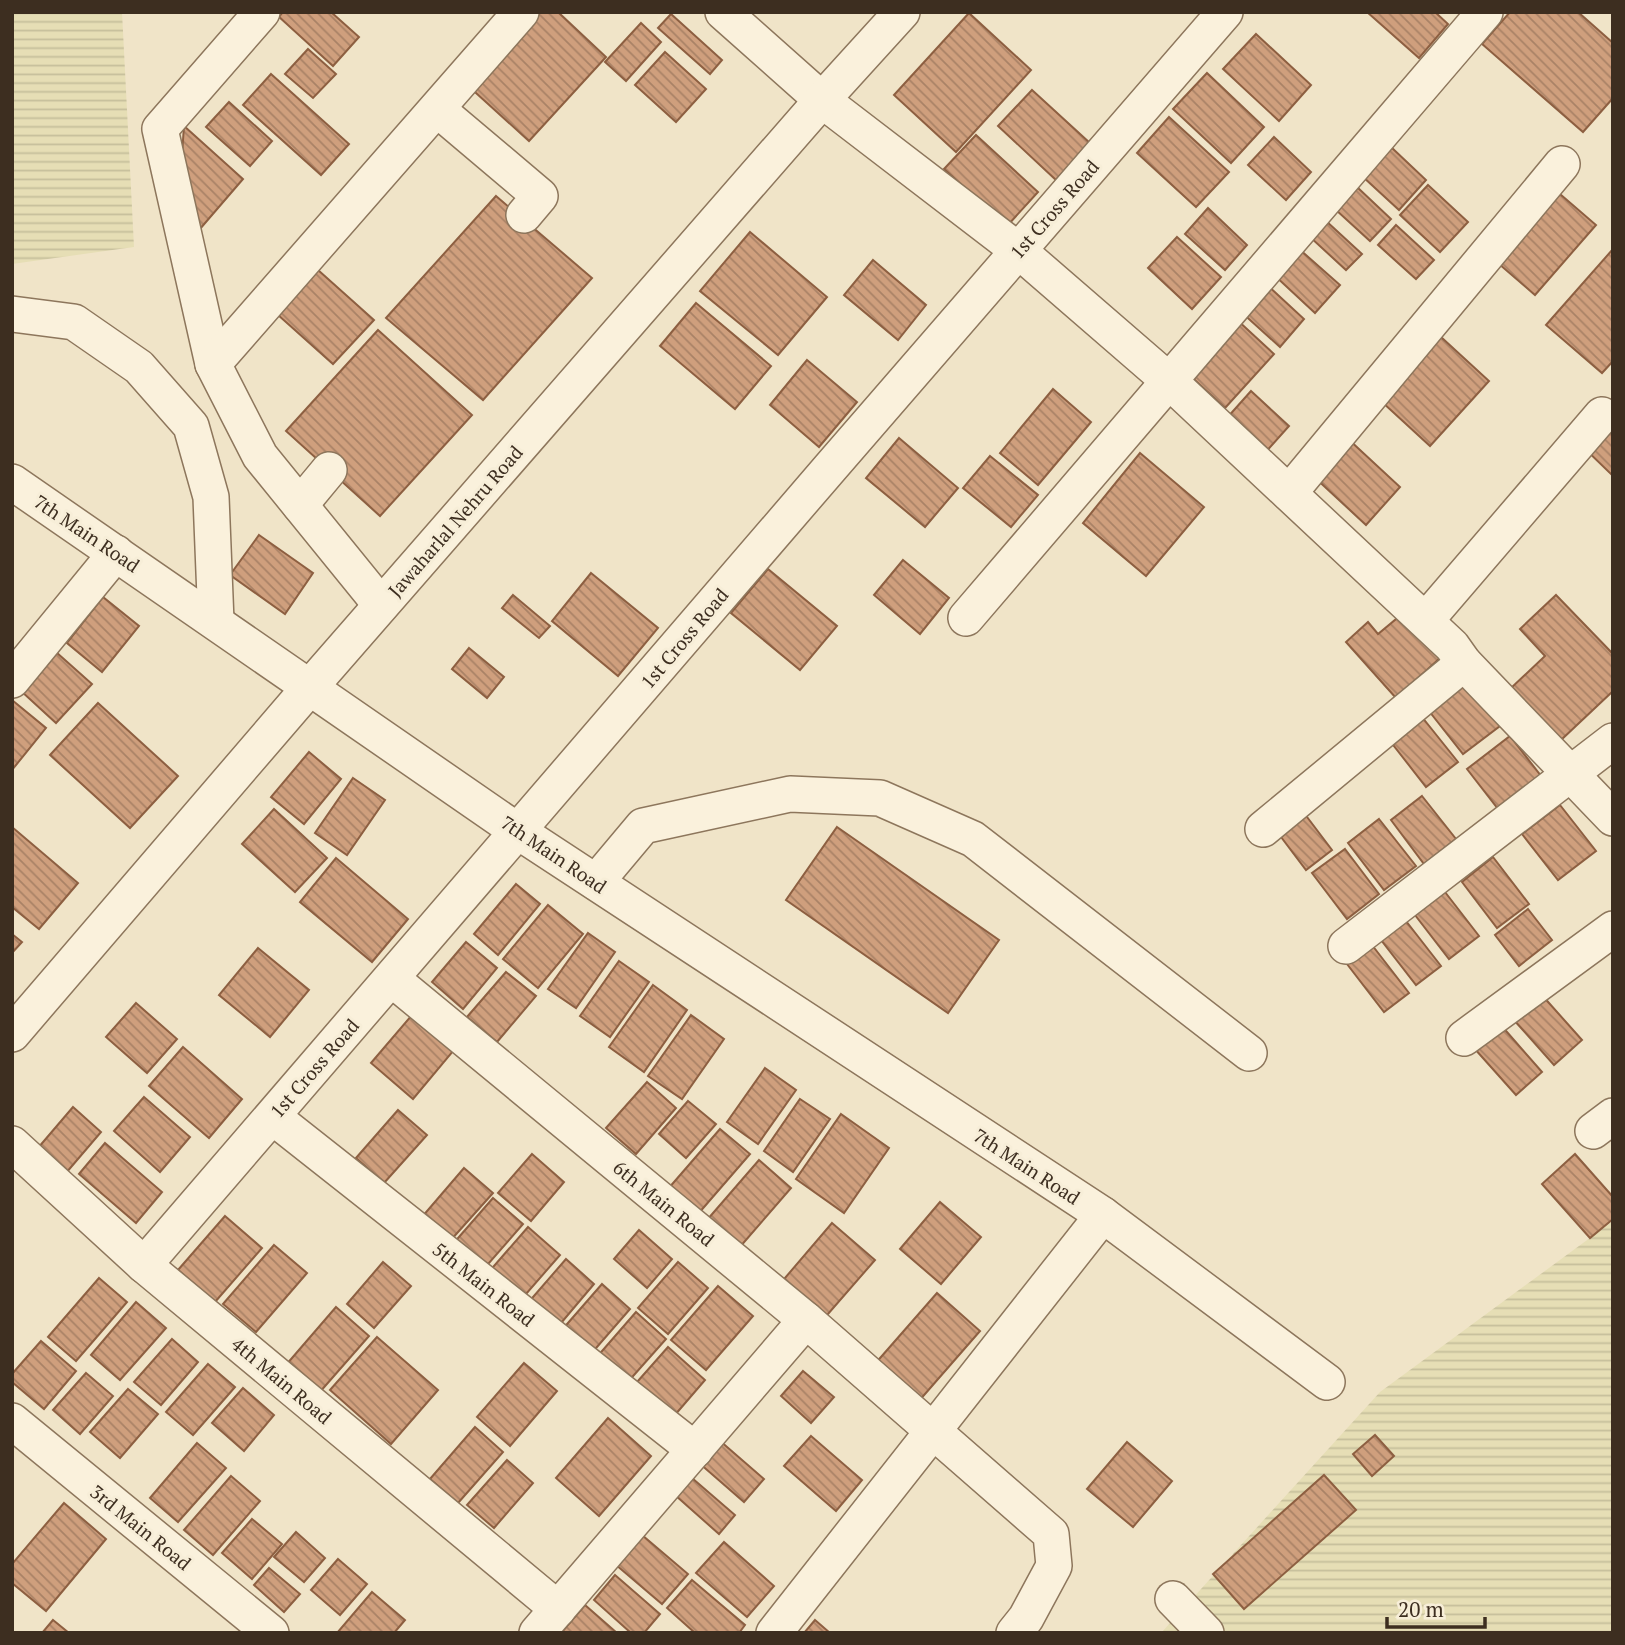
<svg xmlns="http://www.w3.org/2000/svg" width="1625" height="1645" font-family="'PT Serif',serif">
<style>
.farmland{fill:url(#farmland-rules)}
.building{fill:url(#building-back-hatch);stroke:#8d5f41;stroke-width:2}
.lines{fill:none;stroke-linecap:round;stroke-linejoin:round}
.minor-casing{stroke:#8d765c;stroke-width:38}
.minor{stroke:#faf1dc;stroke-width:35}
.labels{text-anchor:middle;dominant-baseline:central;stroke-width:6;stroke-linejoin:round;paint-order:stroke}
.street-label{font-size:19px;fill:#3d2e20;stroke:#f7eed8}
</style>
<defs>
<pattern id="farmland-rules" width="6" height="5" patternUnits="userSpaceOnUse" patternTransform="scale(1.75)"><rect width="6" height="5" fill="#e6deb5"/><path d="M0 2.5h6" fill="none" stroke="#c6bf9b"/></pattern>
<pattern id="building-back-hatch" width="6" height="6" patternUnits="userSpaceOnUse" patternTransform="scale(1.75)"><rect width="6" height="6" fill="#cf9f7d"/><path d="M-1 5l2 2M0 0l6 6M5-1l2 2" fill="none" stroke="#a98266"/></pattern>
</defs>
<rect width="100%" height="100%" fill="#f0e4c8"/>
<!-- farmland -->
<g class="farmland">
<path d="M12,12H122L134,247L12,264Z"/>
<path d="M1613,1221V1633H1161L1380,1392Z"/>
</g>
<!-- building -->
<g class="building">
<path d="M283,12H331L359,37L333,66L279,17Z"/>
<path d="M532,12H558L606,57L529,141L466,84Z"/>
<path d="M1367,12H1435L1448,24L1419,58Z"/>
<path d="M1510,12H1578L1613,43V98L1583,132L1482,44Z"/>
<path d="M969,13L1031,70L956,152L894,95Z"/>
<path d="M671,14L722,60L710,74L658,28Z"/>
<path d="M641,23L661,42L626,81L605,62Z"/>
<path d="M1256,34L1311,85L1279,121L1223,69Z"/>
<path d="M308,49L336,74L313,98L285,74Z"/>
<path d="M665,52L706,89L676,122L635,85Z"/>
<path d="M1207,73L1264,127L1231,163L1173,109Z"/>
<path d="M271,74L349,144L321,175L243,105Z"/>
<path d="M1032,90L1090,143L1056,180L998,126Z"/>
<path d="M229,102L272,141L250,166L206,127Z"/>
<path d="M1169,117L1229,172L1196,207L1137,153Z"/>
<path d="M184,126L243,179L193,237L180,183Z"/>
<path d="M976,135L1038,192L1007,226L944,169Z"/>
<path d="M1274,137L1311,172L1286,200L1248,165Z"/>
<path d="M1391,147L1426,180L1399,210L1363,177Z"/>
<path d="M1428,185L1468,222L1440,252L1400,215Z"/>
<path d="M1357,187L1391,219L1370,241L1336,210Z"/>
<path d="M1553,188L1596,225L1535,295L1492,258Z"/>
<path d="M496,196L592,278L483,400L386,318Z"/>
<path d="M1208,208L1247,245L1225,270L1185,234Z"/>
<path d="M1325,220L1362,254L1346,270L1310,237Z"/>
<path d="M1396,225L1434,260L1416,279L1378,245Z"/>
<path d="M750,232L827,297L778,355L700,291Z"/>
<path d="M1177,237L1221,277L1192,309L1148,268Z"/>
<path d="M1298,248L1340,285L1315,313L1273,274Z"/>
<path d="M1613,249V361L1602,373L1546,325Z"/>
<path d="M873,260L926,305L898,340L844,295Z"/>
<path d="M318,270L374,320L333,364L278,315Z"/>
<path d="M1265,283L1304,319L1280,347L1240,311Z"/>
<path d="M696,303L771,366L735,409L660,346Z"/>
<path d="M1235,318L1274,354L1225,408L1186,372Z"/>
<path d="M378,330L472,415L380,516L286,431Z"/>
<path d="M1441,337L1489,381L1430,446L1382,402Z"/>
<path d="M807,360L857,402L819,447L770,405Z"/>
<path d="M1053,389L1091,422L1038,485L1000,453Z"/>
<path d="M1251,391L1289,426L1264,454L1226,419Z"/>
<path d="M1613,410V476L1580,444Z"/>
<path d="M1346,437L1400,487L1366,525L1312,475Z"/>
<path d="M899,438L958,488L925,527L866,478Z"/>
<path d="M1140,453L1204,507L1146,576L1083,523Z"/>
<path d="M990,456L1038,495L1011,527L963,488Z"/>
<path d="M259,535L313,573L285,614L230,575Z"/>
<path d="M903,560L949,598L920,634L874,595Z"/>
<path d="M768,569L837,626L800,670L731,613Z"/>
<path d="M591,573L658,628L618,676L552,621Z"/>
<path d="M513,595L550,626L539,638L502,608Z"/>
<path d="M1556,595L1613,654V691L1561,740L1511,688L1545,656L1520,629Z"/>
<path d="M103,597L139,626L102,672L67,643Z"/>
<path d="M1401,615L1440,658L1396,698L1346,642L1368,622L1378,634Z"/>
<path d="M469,648L504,677L487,698L452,669Z"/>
<path d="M56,652L92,684L56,723L21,691Z"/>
<path d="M1466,683L1500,726L1463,754L1429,711Z"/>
<path d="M12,700L46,728L12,770Z"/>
<path d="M98,703L178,776L130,828L50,755Z"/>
<path d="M1422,717L1458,762L1426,787L1390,741Z"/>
<path d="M1510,736L1545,781L1502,814L1467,769Z"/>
<path d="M309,752L341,779L304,824L271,797Z"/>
<path d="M353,778L385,800L347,855L315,833Z"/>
<path d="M1422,796L1456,839L1424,864L1391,820Z"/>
<path d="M1560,805L1596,851L1558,880L1522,834Z"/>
<path d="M274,809L327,858L295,892L242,844Z"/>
<path d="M1301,809L1332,850L1306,870L1275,829Z"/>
<path d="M1379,819L1416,866L1384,890L1348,843Z"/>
<path d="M12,827L78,883L39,929L12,907Z"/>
<path d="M837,827L999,940L948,1013L786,900Z"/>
<path d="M1345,849L1379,894L1347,919L1312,873Z"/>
<path d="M1493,857L1529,904L1497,928L1462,882Z"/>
<path d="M336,858L408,919L372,962L300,902Z"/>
<path d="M516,884L540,904L498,955L474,934Z"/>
<path d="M1445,892L1479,936L1449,959L1415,915Z"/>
<path d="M548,905L583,934L538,988L503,959Z"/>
<path d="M1528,909L1552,940L1519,966L1495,935Z"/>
<path d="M1406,921L1441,966L1416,985L1381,940Z"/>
<path d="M588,933L615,952L576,1008L548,989Z"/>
<path d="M12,934L22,942L12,953Z"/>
<path d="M466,942L497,968L463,1009L432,982Z"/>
<path d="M1372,945L1409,993L1384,1012L1347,964Z"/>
<path d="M258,948L309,990L270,1037L219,995Z"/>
<path d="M619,961L649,982L610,1037L580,1016Z"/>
<path d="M506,972L536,996L497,1042L467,1017Z"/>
<path d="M653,985L687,1010L644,1072L609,1047Z"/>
<path d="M1541,994L1582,1040L1554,1065L1513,1019Z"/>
<path d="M136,1003L177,1039L147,1073L106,1037Z"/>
<path d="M412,1015L454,1050L413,1099L371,1063Z"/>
<path d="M691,1015L724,1039L682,1099L648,1076Z"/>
<path d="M1500,1024L1542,1072L1516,1095L1474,1048Z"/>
<path d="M183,1047L242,1099L209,1138L149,1086Z"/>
<path d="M765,1068L796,1090L758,1144L727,1122Z"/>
<path d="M647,1082L676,1108L636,1154L606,1128Z"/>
<path d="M144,1097L190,1137L160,1172L114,1131Z"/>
<path d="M800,1099L830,1119L793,1172L764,1151Z"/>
<path d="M688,1101L716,1124L686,1158L659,1134Z"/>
<path d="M73,1107L101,1132L66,1173L38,1148Z"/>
<path d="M398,1110L427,1135L384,1183L356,1158Z"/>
<path d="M841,1114L889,1148L844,1213L796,1179Z"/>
<path d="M720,1129L750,1154L698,1214L668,1189Z"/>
<path d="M105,1143L162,1192L136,1223L79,1174Z"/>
<path d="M532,1154L564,1182L531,1221L498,1193Z"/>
<path d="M1575,1154L1613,1197V1219L1590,1238L1542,1184Z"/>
<path d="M759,1160L791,1188L739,1248L707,1220Z"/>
<path d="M464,1168L493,1193L450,1241L422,1217Z"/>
<path d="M493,1198L523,1224L482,1271L452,1245Z"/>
<path d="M940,1202L981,1237L941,1284L900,1249Z"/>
<path d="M225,1216L262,1248L215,1302L178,1270Z"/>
<path d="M832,1223L875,1260L821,1322L779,1285Z"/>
<path d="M528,1227L560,1255L519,1302L487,1274Z"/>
<path d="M639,1230L672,1259L647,1288L614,1259Z"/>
<path d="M274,1245L307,1273L256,1332L223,1304Z"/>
<path d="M566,1259L594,1284L556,1329L527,1304Z"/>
<path d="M383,1262L411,1286L374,1328L347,1304Z"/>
<path d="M678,1262L708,1288L668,1334L638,1308Z"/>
<path d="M99,1278L127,1302L76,1361L48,1337Z"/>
<path d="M602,1284L630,1309L590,1355L561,1331Z"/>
<path d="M718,1286L753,1316L706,1370L671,1340Z"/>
<path d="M937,1293L980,1331L918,1402L874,1365Z"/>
<path d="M136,1302L166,1328L120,1380L91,1355Z"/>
<path d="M336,1307L369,1336L319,1393L286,1365Z"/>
<path d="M636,1312L666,1339L626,1384L596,1358Z"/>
<path d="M377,1337L438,1390L391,1444L330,1390Z"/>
<path d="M172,1339L198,1362L161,1405L134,1382Z"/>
<path d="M41,1341L76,1371L44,1409L12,1382V1374Z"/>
<path d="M668,1347L705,1380L668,1423L630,1390Z"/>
<path d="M524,1363L557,1391L510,1446L477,1417Z"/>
<path d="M208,1364L235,1387L193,1435L166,1412Z"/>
<path d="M803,1371L834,1397L811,1423L781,1396Z"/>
<path d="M86,1373L113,1396L80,1434L53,1410Z"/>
<path d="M243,1388L274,1415L244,1451L212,1423Z"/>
<path d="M128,1389L158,1414L120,1458L90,1432Z"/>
<path d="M608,1418L651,1456L599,1516L556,1478Z"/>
<path d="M475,1427L503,1452L458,1503L430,1479Z"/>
<path d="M1375,1435L1394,1456L1372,1476L1353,1454Z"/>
<path d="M811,1436L862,1480L836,1511L784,1466Z"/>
<path d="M719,1440L764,1479L744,1502L699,1463Z"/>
<path d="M1127,1442L1172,1481L1133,1527L1087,1489Z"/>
<path d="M197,1443L226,1468L178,1522L150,1498Z"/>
<path d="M507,1460L533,1483L494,1528L467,1505Z"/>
<path d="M1324,1475L1356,1510L1244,1609L1213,1574Z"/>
<path d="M231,1476L260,1501L213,1555L184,1530Z"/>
<path d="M692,1478L735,1515L719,1534L676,1496Z"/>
<path d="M64,1503L106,1539L46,1611L12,1583V1564Z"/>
<path d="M252,1519L282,1544L252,1579L222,1553Z"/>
<path d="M296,1532L325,1558L304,1582L274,1557Z"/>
<path d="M642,1535L688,1574L662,1604L616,1565Z"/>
<path d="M724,1542L774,1586L747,1617L696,1573Z"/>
<path d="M338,1559L367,1584L340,1615L311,1590Z"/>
<path d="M269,1568L300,1594L284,1612L254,1585Z"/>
<path d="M615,1575L660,1614L644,1633H631L594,1600Z"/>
<path d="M692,1580L745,1625L739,1633H695L667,1608Z"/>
<path d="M372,1592L405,1620L394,1633H337Z"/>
<path d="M585,1605L617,1633H561Z"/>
<path d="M53,1620L69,1633H42Z"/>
<path d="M815,1620L830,1633H804Z"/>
</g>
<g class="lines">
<defs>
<g id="minor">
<path d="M262,12L160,129L213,364L260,456L381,605"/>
<path d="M723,12L822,100L1019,251L1168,380L1452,646L1464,663L1613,818"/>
<path d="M437,109L540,196L524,215"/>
<path d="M12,314L74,322L139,367L191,426L211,497L216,622"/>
<path d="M213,364L521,12"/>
<path d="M12,482L519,832L1103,1215L1327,1382"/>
<path d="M1289,493L1562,164"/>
<path d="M300,505L329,470"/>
<path d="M966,618L1485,12"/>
<path d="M1426,620L1602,415"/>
<path d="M12,680L116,553"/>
<path d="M1263,829L1464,663"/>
<path d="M596,882L643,826L790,794L880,798L973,839L1249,1053"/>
<path d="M1346,946L1613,741"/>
<path d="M392,979L806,1320L1051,1534L1054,1566L1026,1618L1014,1633"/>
<path d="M12,1034L310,687L822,100L902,12"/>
<path d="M1464,1038L1613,929"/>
<path d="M273,1117L695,1450"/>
<path d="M1593,1131L1613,1116"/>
<path d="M12,1144L144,1265L558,1609"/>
<path d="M144,1265L830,468L1225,12"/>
<path d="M12,1421L271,1633"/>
<path d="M1173,1599L1206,1633"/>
<path d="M537,1633L806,1320"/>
<path d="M774,1633L1103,1215"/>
</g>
</defs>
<!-- minor casing -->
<use href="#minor" class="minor-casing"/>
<!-- minor -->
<use href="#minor" class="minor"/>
</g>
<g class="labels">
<!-- street labels -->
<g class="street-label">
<text transform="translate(1054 209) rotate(-49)">1st Cross Road</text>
<text transform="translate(455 521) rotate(-49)">Jawaharlal Nehru Road</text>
<text transform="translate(87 533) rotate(34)">7th Main Road</text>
<text transform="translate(684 638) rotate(-50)">1st Cross Road</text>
<text transform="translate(554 854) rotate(34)">7th Main Road</text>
<text transform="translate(314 1068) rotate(-49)">1st Cross Road</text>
<text transform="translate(1027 1166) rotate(33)">7th Main Road</text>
<text transform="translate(664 1203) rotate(39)">6th Main Road</text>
<text transform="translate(484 1284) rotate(38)">5th Main Road</text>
<text transform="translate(282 1380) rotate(40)">4th Main Road</text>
<text transform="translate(141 1527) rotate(39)">3rd Main Road</text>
</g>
</g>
<!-- border -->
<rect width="1625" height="1645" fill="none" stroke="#3d2e20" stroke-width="28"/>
<!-- scale -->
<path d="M1387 1617v10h98v-10" fill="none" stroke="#3d2e20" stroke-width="3.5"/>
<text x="1398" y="1617" font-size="21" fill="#3d2e20" stroke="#f7eed8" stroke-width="5" paint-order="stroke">20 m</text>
</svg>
